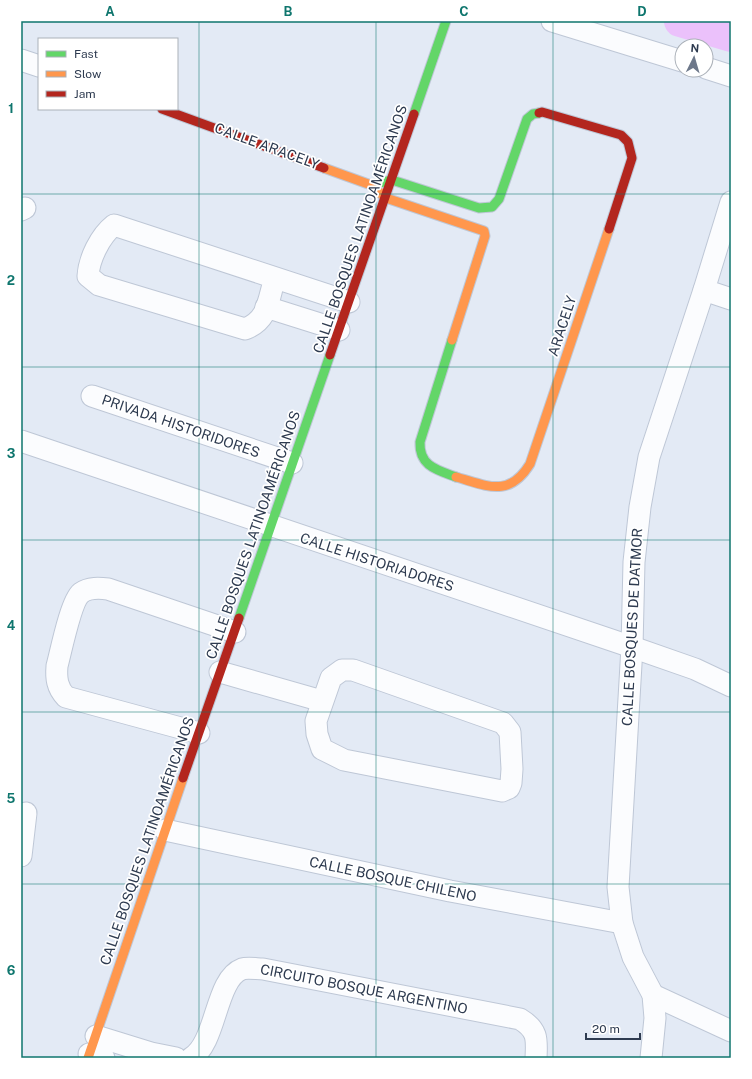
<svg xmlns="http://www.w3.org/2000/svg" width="752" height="1079" font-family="'Public Sans',sans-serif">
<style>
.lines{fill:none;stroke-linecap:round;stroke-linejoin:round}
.river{stroke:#ebc1fb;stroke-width:32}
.street-casing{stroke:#bec7d6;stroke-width:23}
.fast-casing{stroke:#bec7d6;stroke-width:11}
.slow-casing{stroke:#bec7d6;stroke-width:11}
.jam-casing{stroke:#bec7d6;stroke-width:11}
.street{stroke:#fbfcfe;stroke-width:21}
.fast{stroke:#63d668;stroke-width:9}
.slow{stroke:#ff974d;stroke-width:9}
.jam{stroke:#b3261e;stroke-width:9}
.grid{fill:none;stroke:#0f766e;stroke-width:1;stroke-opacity:0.55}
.labels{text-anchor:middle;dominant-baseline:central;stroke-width:3.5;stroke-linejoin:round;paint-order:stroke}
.street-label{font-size:14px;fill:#2e3b50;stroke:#fff}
.neatline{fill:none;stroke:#0f766e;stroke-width:1.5}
.grid-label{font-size:13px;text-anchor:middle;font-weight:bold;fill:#0f766e}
</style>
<rect width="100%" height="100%" fill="#e3eaf5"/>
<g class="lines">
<!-- river -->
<path class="river" d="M680,21L731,36"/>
<defs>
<g id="street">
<path d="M552,21L682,61"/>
<path d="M21,60L39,66"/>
<path d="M706,68L731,76"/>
<path d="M21,210L25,208"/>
<path d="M275,278C268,299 269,320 245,329L99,285L88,276C89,259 100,236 114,225L349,302"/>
<path d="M704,290L731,299"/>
<path d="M266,307L339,330"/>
<path d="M92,396L292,463"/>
<path d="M21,441L632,647L695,669L731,686"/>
<path d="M342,670H353L503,723L510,732L512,769L511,783L509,788L502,791L344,760L322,749L317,734L316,721L331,678Z"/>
<path d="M220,672L322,701"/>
<path d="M199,733L66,697C57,688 56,678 57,666C61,651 71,601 81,593C89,587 100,588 108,589L235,632"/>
<path d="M165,830L450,891L622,923"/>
<path d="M21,856L26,813"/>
<path d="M653,995L731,1031"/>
<path d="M96,1036L151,1053L176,1058"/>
<path d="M89,1054L104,1058"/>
<path d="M191,1058C217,1043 215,979 242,969C248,967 257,969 263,969L520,1019C538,1030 537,1039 536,1058"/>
<path d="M651,1058L655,1018L653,995L633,957L622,923L618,887L632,647L634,562L640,507L649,457L704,290L731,202"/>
</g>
<g id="fast">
<path d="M414,114L446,21"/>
<path d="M371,185L392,180L479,208L492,207L499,199L527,119L533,114L539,113"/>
<path d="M452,340L420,442C419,466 437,470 456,477"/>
<path d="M239,618L330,355"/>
</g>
<g id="slow">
<path d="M324,168L371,185L386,198L484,231L485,236L452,340"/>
<path d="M456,477C488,486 509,498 530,464L609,229"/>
<path d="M88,1058L183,778"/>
</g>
<g id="jam">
<path d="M162,109L324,168"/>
<path d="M539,113L542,112L621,135L628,142L632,158L609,229"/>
<path d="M330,355L414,114"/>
<path d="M183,778L239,618"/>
</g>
</defs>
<!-- street casing -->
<use href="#street" class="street-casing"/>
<!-- fast casing -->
<use href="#fast" class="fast-casing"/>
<!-- slow casing -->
<use href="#slow" class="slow-casing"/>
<!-- jam casing -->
<use href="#jam" class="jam-casing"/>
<!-- street -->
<use href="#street" class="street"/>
<!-- fast -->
<use href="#fast" class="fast"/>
<!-- slow -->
<use href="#slow" class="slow"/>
<!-- jam -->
<use href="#jam" class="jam"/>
</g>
<!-- grid -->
<path class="grid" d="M199,21V1058M376,21V1058M553,21V1058M21,194H731M21,367H731M21,540H731M21,712H731M21,884H731"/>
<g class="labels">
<!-- street labels -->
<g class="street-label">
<text transform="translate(267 146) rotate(20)">CALLE ARACELY</text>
<text transform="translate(360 229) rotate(-71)">CALLE BOSQUES LATINOAMÉRICANOS</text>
<text transform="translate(562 326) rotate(-72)">ARACELY</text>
<text transform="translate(181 426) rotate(19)">PRIVADA HISTORIDORES</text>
<text transform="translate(253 535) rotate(-71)">CALLE BOSQUES LATINOAMÉRICANOS</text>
<text transform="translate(377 562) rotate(18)">CALLE HISTORIADORES</text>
<text transform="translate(632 627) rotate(-87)">CALLE BOSQUES DE DATMOR</text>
<text transform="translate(147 841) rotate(-71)">CALLE BOSQUES LATINOAMÉRICANOS</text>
<text transform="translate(393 879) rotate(12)">CALLE BOSQUE CHILENO</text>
<text transform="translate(364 989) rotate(11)">CIRCUITO BOSQUE ARGENTINO</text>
</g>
</g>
<!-- border -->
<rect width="752" height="1079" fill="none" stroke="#ffffff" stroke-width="44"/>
<!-- legend -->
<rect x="38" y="38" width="140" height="72" fill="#ffffff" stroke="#abb1b9"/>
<rect x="46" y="51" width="20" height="6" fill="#63d668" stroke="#abb1b9"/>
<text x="74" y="58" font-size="12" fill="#2e3b50">Fast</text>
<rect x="46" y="71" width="20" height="6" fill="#ff974d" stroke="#abb1b9"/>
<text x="74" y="78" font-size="12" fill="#2e3b50">Slow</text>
<rect x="46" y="91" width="20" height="6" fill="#b3261e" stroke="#abb1b9"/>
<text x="74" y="98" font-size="12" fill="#2e3b50">Jam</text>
<!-- north arrow -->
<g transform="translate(694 58) rotate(5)"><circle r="19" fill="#ffffff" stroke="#abb1b9"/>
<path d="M0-3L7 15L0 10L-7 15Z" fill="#6d788a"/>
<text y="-6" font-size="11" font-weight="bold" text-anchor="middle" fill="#2e3b50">N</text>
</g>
<!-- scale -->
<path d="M586 1033v6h54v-6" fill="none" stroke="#2e3b50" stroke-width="2"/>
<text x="592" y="1033" font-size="12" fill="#2e3b50" stroke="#ffffff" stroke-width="3" paint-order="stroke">20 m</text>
<rect x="22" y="22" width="708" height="1035" class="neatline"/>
<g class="grid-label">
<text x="110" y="16">A</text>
<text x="288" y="16">B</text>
<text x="464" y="16">C</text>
<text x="642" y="16">D</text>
<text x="11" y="113">1</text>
<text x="11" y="285">2</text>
<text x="11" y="458">3</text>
<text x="11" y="630">4</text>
<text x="11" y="803">5</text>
<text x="11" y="975">6</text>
</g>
</svg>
